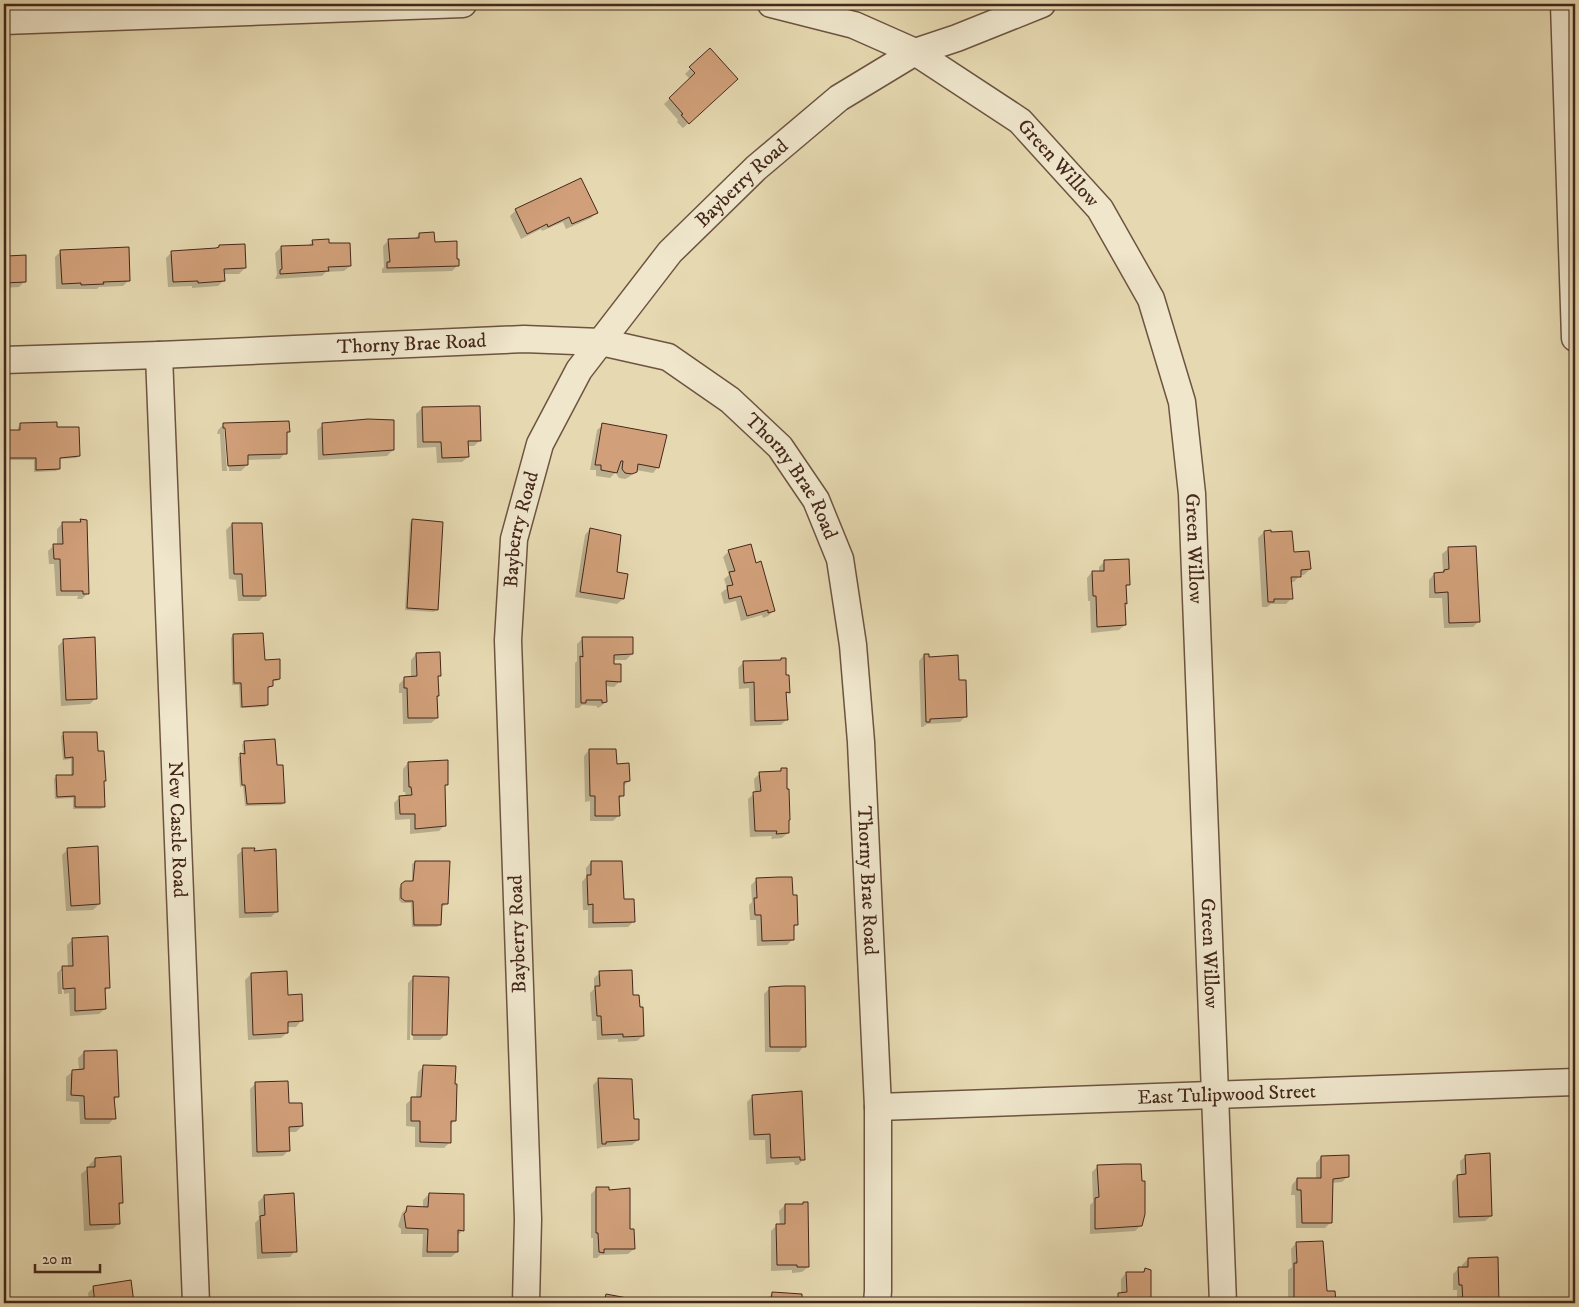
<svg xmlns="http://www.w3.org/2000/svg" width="1579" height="1307" font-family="'IM FELL DW Pica',serif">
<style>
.shadow{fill:#0003}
.building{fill:#d1a07a;stroke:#45271b}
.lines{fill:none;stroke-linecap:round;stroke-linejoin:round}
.minor-casing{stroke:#6d5440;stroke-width:29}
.minor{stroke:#efe6cc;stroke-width:26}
.labels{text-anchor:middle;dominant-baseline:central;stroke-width:4;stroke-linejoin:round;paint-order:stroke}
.street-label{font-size:20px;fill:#45271b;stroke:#efe6cc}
</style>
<rect width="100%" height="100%" fill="#e6d9b1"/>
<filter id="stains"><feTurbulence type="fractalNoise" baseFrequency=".004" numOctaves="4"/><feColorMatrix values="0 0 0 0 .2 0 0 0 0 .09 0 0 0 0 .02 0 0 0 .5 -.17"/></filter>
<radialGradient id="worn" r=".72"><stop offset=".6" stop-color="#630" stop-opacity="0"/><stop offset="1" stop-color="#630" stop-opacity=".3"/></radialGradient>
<!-- shadow -->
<g class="shadow">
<path d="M709,50L730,85L683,128L677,122L678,120L664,104L690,79L685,74Z"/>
<path d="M516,210L596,213L591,218L566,229L563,222L542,231L541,229L521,239L510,216Z"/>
<path d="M420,234L455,260L458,265L452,271L382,273V269L384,267L383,246L389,240L414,239Z"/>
<path d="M313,241L328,245L350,266L344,271L326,272L322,276L275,279L277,275L275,253L281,247H307Z"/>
<path d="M219,246L245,268L239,274H223L224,280L218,286L192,288V286L168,287L166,258L172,252L216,249Z"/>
<path d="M61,251L129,280L123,286L99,287L97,289H56L55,257Z"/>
<path d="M4,259H6L25,281L19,287L4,288Z"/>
<path d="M422,408L480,440L474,446H467L468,457L462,462L437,463L436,447L417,448L416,414Z"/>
<path d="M224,424L288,432L285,434V453L280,459L247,460V465L241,471H229L227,428H224L227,471H222L220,434H217L218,430Z"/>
<path d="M21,425L56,429L79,456L76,458L58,459L59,469L56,471L34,472V460H4V431H18V427Z"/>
<path d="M323,425L393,450L387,456L318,460L317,430Z"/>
<path d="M603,425L666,436L658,467L653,473L636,470L629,477L625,479L619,478L617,475V471L610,478L596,476V470H590L597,430Z"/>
<path d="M412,520L436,610L434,612L405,610L410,523Z"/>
<path d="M81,521L88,593L82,599H77L78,596H56L54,564H49L48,551L54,545H57V529L62,524H78Z"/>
<path d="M232,524L265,595L259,601H238L236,580L229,579L226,530Z"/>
<path d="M590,529L615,573L623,599L617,604L575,597L585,535Z"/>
<path d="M1264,532L1270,534L1310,569L1304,575H1300L1294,582H1290L1292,598L1286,604H1271L1267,607H1262L1258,538Z"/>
<path d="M1448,549L1479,621L1473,627L1444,628L1442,598H1429V580L1434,574H1441L1443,572L1442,554Z"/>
<path d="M729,551L755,565L774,610L768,616L763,618L762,615L741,621L736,601L724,604L721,593L727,588L724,579L729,575L723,557Z"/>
<path d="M1105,561L1129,584L1125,588L1126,603L1124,605L1125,625L1119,630L1091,633L1090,601H1088L1087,578L1092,572H1099V567Z"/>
<path d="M233,635L264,661L279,679L277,681H272V686L267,689V705L265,707L240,708L239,685H232L231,638Z"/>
<path d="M582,639L632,654L626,660H613V665L620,681L614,687L605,686L606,702L600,707L597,708V706L582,705L579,708H575V663L577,661V644Z"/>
<path d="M64,640L96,698L90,704L61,706L58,646Z"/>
<path d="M416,654L440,675L437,678L438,696L436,698L437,718L431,723L403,724L402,693H399V684L405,678H411V660Z"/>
<path d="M924,655L958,682L966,716L960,722L927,724L923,727H921L919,661Z"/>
<path d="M781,659L788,692L785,695L786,720L781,725L750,726L749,688L739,689L738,668L744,662H779Z"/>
<path d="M64,734L97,752L102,782L104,806L101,809H73V798L55,799L54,779L57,776H71V759L63,760L61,736Z"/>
<path d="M244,742L276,766L284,802L282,805L245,806L243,786L240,787L238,757L243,755L242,745Z"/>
<path d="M589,750L615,765L629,781L622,787L623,795L618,800L619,815L613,821H590V801L585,802L584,756Z"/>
<path d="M408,763L447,784L443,787L445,825L439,831L410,834V819L395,820L394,803L400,797H406L405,792H403V769Z"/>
<path d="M781,769H786L789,819L787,821L788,833L782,838L771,839L772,836L750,837L748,799L755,793L754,779L760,773L778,772Z"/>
<path d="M68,849L99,904L93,910L66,911L62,855Z"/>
<path d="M243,850L277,911L271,917L239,918L237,855Z"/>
<path d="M415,862L446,904L444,906H441L440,925L437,927H412L411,903H402L399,900V888L402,885L412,882V864Z"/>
<path d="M591,862L622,901L634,921L628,927L588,928V910H583L582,882L586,877V868Z"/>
<path d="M757,879L797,924L793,928V939L787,945L757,946L756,920H750L749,905L752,902L751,885Z"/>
<path d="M73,939L108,988L104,992L105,1009L99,1014L70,1016L69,993L64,994L63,971H61L62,994H58L57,973L62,968L68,967L67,945Z"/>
<path d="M600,973L632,996L643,1036L637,1041L618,1042V1039L597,1040L596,1021H592L590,993L594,989V978Z"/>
<path d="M251,974L287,996L301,1021L296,1027H287V1033L281,1038L248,1040L245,980Z"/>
<path d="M414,977L446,1034L440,1040H413L415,981H412L410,1040H407L408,983Z"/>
<path d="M770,988L804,1046L799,1052H765L764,994Z"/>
<path d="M84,1052L118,1096L113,1101L114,1118L109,1124H80L79,1102L66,1101V1077L72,1072L79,1071L78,1058Z"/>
<path d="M424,1066L455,1120L450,1126V1142L444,1148L415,1147V1127L406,1126V1104L412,1099L416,1098L418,1072Z"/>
<path d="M599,1079L632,1120L638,1140L632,1145L602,1147L597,1149L593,1085Z"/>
<path d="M256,1083L288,1104L302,1126L296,1132H288L289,1150L283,1156L252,1157L250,1089Z"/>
<path d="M753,1096L804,1159L798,1165H795L794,1162L766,1164L765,1140H749L747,1102Z"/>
<path d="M1466,1156L1491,1216L1485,1221L1453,1223L1452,1182L1457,1176H1461L1460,1161Z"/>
<path d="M1321,1157L1348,1176L1342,1182L1331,1183V1222L1325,1228H1296L1295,1195H1291L1292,1185L1297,1179H1316V1163Z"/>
<path d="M95,1159L122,1203L118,1206L119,1223L113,1229L84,1231L81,1174L87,1169L90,1168L89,1165Z"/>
<path d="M1098,1166L1141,1182V1225L1135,1231L1090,1234V1205L1093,1202L1092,1172Z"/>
<path d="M597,1188L629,1230L634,1249L628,1254L600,1255L597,1258H593V1238H591V1194Z"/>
<path d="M429,1194L463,1230L457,1236V1252L451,1257H422L423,1234H401V1229L398,1226L402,1213L408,1207L423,1208V1200Z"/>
<path d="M264,1196L295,1251L290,1257L257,1259L255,1223L259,1219L258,1202Z"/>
<path d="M803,1203L808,1267L802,1272L792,1273V1270L771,1271V1231L776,1226H780L779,1211L785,1205H801Z"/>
<path d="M1296,1243L1326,1292H1334L1335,1303H1288V1270L1292,1267L1291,1249Z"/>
<path d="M1497,1258L1498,1303H1457V1290H1453V1274L1459,1268H1462V1265L1468,1259Z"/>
<path d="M1145,1270L1150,1271V1303H1113V1300L1121,1294V1279L1126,1273H1141Z"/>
<path d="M130,1282L133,1303H89L88,1293L94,1287Z"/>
<path d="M773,1293L801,1296L800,1303H766L767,1299Z"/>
<path d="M606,1295L636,1301V1303H600Z"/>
</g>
<!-- building -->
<g class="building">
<path d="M710,48L738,79L689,124L681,115L683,114L669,98L695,73L689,67Z"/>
<path d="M581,178L598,213L572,224L569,217L548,227L547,224L527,234L515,209Z"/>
<path d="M434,232L435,242L457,241V259H459V266L387,268V262H390L388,239L419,238V233Z"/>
<path d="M329,239V243H350L351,266L328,267L329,271L280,274V270L282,269L281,246L313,245L312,240Z"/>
<path d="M245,244L246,268L224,269L225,281L198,283V281L173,282L171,251L216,248L219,247V245Z"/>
<path d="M129,247L130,281L103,282L104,284L81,285V283L62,284L60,250Z"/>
<path d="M26,255V282L4,283V258H7V256Z"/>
<path d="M470,406H480L481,441H468L469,457L442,458L441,442H423L422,407Z"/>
<path d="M368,419L394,420V450L323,455L322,423Z"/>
<path d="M289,421L290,432H287V454L248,455V465L228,466L225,428H223V423Z"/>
<path d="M57,422V427H79L80,456L60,458V469L36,470V458H4V430H20V423Z"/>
<path d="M602,423L667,435L659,468L638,464L637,472L632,474L625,473L622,469L623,461H621L617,473L601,470V465H595Z"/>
<path d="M80,519L87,520L89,594H83V591H61L60,559H54L53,544H63L62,522H81Z"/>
<path d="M412,519L443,522L438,610L407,608Z"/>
<path d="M232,523H262L266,596H243L242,574H234Z"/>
<path d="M590,528L621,535L617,572L628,574L624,599L580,592Z"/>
<path d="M1271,530V532L1292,531L1294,552L1309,551L1311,569L1301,570V577H1291L1293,599H1274V602H1268L1264,531Z"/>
<path d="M751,544L756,563L761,561L775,611L768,613V610L747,616L741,596L729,599L727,586L733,585L729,572L735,571L728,550Z"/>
<path d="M1476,546L1480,622L1449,623L1448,592L1435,593L1434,573L1444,572V570L1449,569L1448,547Z"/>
<path d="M1129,559L1130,585H1126L1127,604L1125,603L1126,625L1097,627L1096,596H1093L1092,571H1104V560Z"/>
<path d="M263,633L265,660L280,659V679L273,680V686L268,687V705L242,707L241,683H234L233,634Z"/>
<path d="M95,637L97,699L66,700L63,639Z"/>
<path d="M582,637H633V654L614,655V664H621V682L606,681L607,702L602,703V700H586V703H581L580,656L583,657Z"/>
<path d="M440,652L441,676H438L439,696H437L438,718H408L407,688H404V677L417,676L416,653Z"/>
<path d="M924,654H929V657L958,655L959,680H966L967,717L930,719V722H926Z"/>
<path d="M781,658H786V675H789L790,693L786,692L788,720L755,721L754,682L744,683L743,661L781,660Z"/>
<path d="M63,732H97L98,751H104L106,781H104L105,807H75V796L57,797L56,775H73V757L65,758Z"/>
<path d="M275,739L277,765H283L285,803L247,804L245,785H242L240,753L245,754L244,741Z"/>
<path d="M589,749H616L617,764L629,763L630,781L624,782V796H619L620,816H595V796H590Z"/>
<path d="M448,760V785H445L446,826L415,829V814H400L399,796L412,795L411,787H409L408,762Z"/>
<path d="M781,768H787V789H789L790,820H789V833L776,834L777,831H755L753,792L761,791L759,772L781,771Z"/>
<path d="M98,846L100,904L71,906L67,848Z"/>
<path d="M242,848H255L254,851L276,849L278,912L245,913Z"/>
<path d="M415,861H450L448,904H442L441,925H414L413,901H405L401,898V884L405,881H413Z"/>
<path d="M591,861H622L624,899H634L635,922L593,923V904L588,905L587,875H591Z"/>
<path d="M779,877H792L793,895H797L798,925H794V940L762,941L761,915H755L754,898H757L756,878Z"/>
<path d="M108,936L110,988H105L106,1009L75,1011V988L63,989L62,966H73L72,938Z"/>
<path d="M632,970L633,995H639L640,1007H643L644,1036L623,1037V1034L602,1035L601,1016H597L595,986H600L599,971Z"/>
<path d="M287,971L288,995L302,994L303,1021L288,1022V1033L253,1035L251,973Z"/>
<path d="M413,976L449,977L447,1035H412Z"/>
<path d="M784,986H805L806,1047H770L769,987Z"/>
<path d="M117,1050L119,1097H114L116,1119H85L84,1096L71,1095L72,1070L84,1069V1051Z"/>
<path d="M423,1065L456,1066L455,1084H457L456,1121H451V1143L420,1142V1121H411V1097H421Z"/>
<path d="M598,1078L632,1079L634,1119H639V1140L606,1142V1144H602Z"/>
<path d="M288,1081L289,1103H302L303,1126L289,1127L290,1151L257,1152L255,1082Z"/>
<path d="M802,1091L805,1160H800V1157L771,1158L770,1134L754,1135L752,1095Z"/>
<path d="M1490,1153L1492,1216L1459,1217L1457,1175L1466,1174L1465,1155Z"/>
<path d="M1349,1155V1177L1333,1179L1332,1223H1302L1301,1190H1297V1178H1321V1156Z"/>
<path d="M121,1156L123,1203H119L120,1224L90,1225L87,1167H95V1158Z"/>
<path d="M1125,1164H1141L1142,1181H1145V1214L1142,1226L1095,1229V1198L1099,1197L1097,1165Z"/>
<path d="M596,1187H609V1190L630,1188V1229H634L635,1249H604V1253L599,1252L598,1233H596Z"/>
<path d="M294,1193L297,1252L262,1253L260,1216L265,1215L264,1195Z"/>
<path d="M429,1193L464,1194V1231L458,1230V1252H427L428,1229L406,1228L404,1214L406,1212L407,1206L428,1207Z"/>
<path d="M803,1202H808L809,1267H797V1265H777L776,1224H785V1204H803Z"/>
<path d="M1323,1241L1327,1291H1335L1336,1303H1294V1263H1297L1296,1242Z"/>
<path d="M1498,1257L1499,1303H1463L1462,1285H1459L1458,1267H1468V1258Z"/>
<path d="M1145,1268L1151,1270V1303H1118V1293L1127,1292L1126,1272H1144Z"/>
<path d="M131,1280L134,1303H95L93,1286Z"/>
<path d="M772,1292L802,1294V1303H771Z"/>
<path d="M606,1294L638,1300L637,1303H604Z"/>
</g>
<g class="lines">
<defs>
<g id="minor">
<path id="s1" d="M771,4L854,25L915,52L1020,121L1100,209L1151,299L1182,402L1192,494L1223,1303"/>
<path d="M1564,4L1575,338"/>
<path d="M4,21L463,4"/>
<path id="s2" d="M159,355L196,1303"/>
<path id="s3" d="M4,360L159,355L524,339L601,342L668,357L730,400L780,447L816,500L840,559L853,645L861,742L878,1107V1291L877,1303"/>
<path id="s4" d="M878,1107L1575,1082"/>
<path id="s5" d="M526,1303L528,1219L508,640L514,539L540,444L579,370L670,252L756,168L839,98L915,52L957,38L1042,4"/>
</g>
</defs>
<!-- minor casing -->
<use href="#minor" class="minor-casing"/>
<!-- minor -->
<use href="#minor" class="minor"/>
</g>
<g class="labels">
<!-- street labels -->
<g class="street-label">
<text stroke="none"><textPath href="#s1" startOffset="335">Green Willow</textPath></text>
<text stroke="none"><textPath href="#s5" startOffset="1195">Bayberry Road</textPath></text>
<text stroke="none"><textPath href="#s3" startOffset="408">Thorny Brae Road</textPath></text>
<text stroke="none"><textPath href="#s3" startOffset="841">Thorny Brae Road</textPath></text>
<text stroke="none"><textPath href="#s5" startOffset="775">Bayberry Road</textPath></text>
<text stroke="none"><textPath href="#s1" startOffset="755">Green Willow</textPath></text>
<text stroke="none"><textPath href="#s2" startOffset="475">New Castle Road</textPath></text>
<text stroke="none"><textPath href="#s3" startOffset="1261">Thorny Brae Road</textPath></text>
<text transform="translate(518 934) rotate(-92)">Bayberry Road</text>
<text stroke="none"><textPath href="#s1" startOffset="1160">Green Willow</textPath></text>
<text stroke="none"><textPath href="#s4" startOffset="349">East Tulipwood Street</textPath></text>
</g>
</g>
<!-- margin -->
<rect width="1579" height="1307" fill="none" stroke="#e6d9b1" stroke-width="20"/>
<rect x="5" y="5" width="1569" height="1297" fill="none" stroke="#45271b" stroke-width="2.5"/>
<rect x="10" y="10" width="1559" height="1287" fill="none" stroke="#45271b"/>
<!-- scale -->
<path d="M35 1264v8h65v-8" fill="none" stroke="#45271b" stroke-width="2.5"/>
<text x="42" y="1264" font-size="15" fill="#45271b" stroke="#efe6cc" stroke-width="4" paint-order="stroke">20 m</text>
<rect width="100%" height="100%" filter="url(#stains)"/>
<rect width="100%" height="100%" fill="url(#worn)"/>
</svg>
